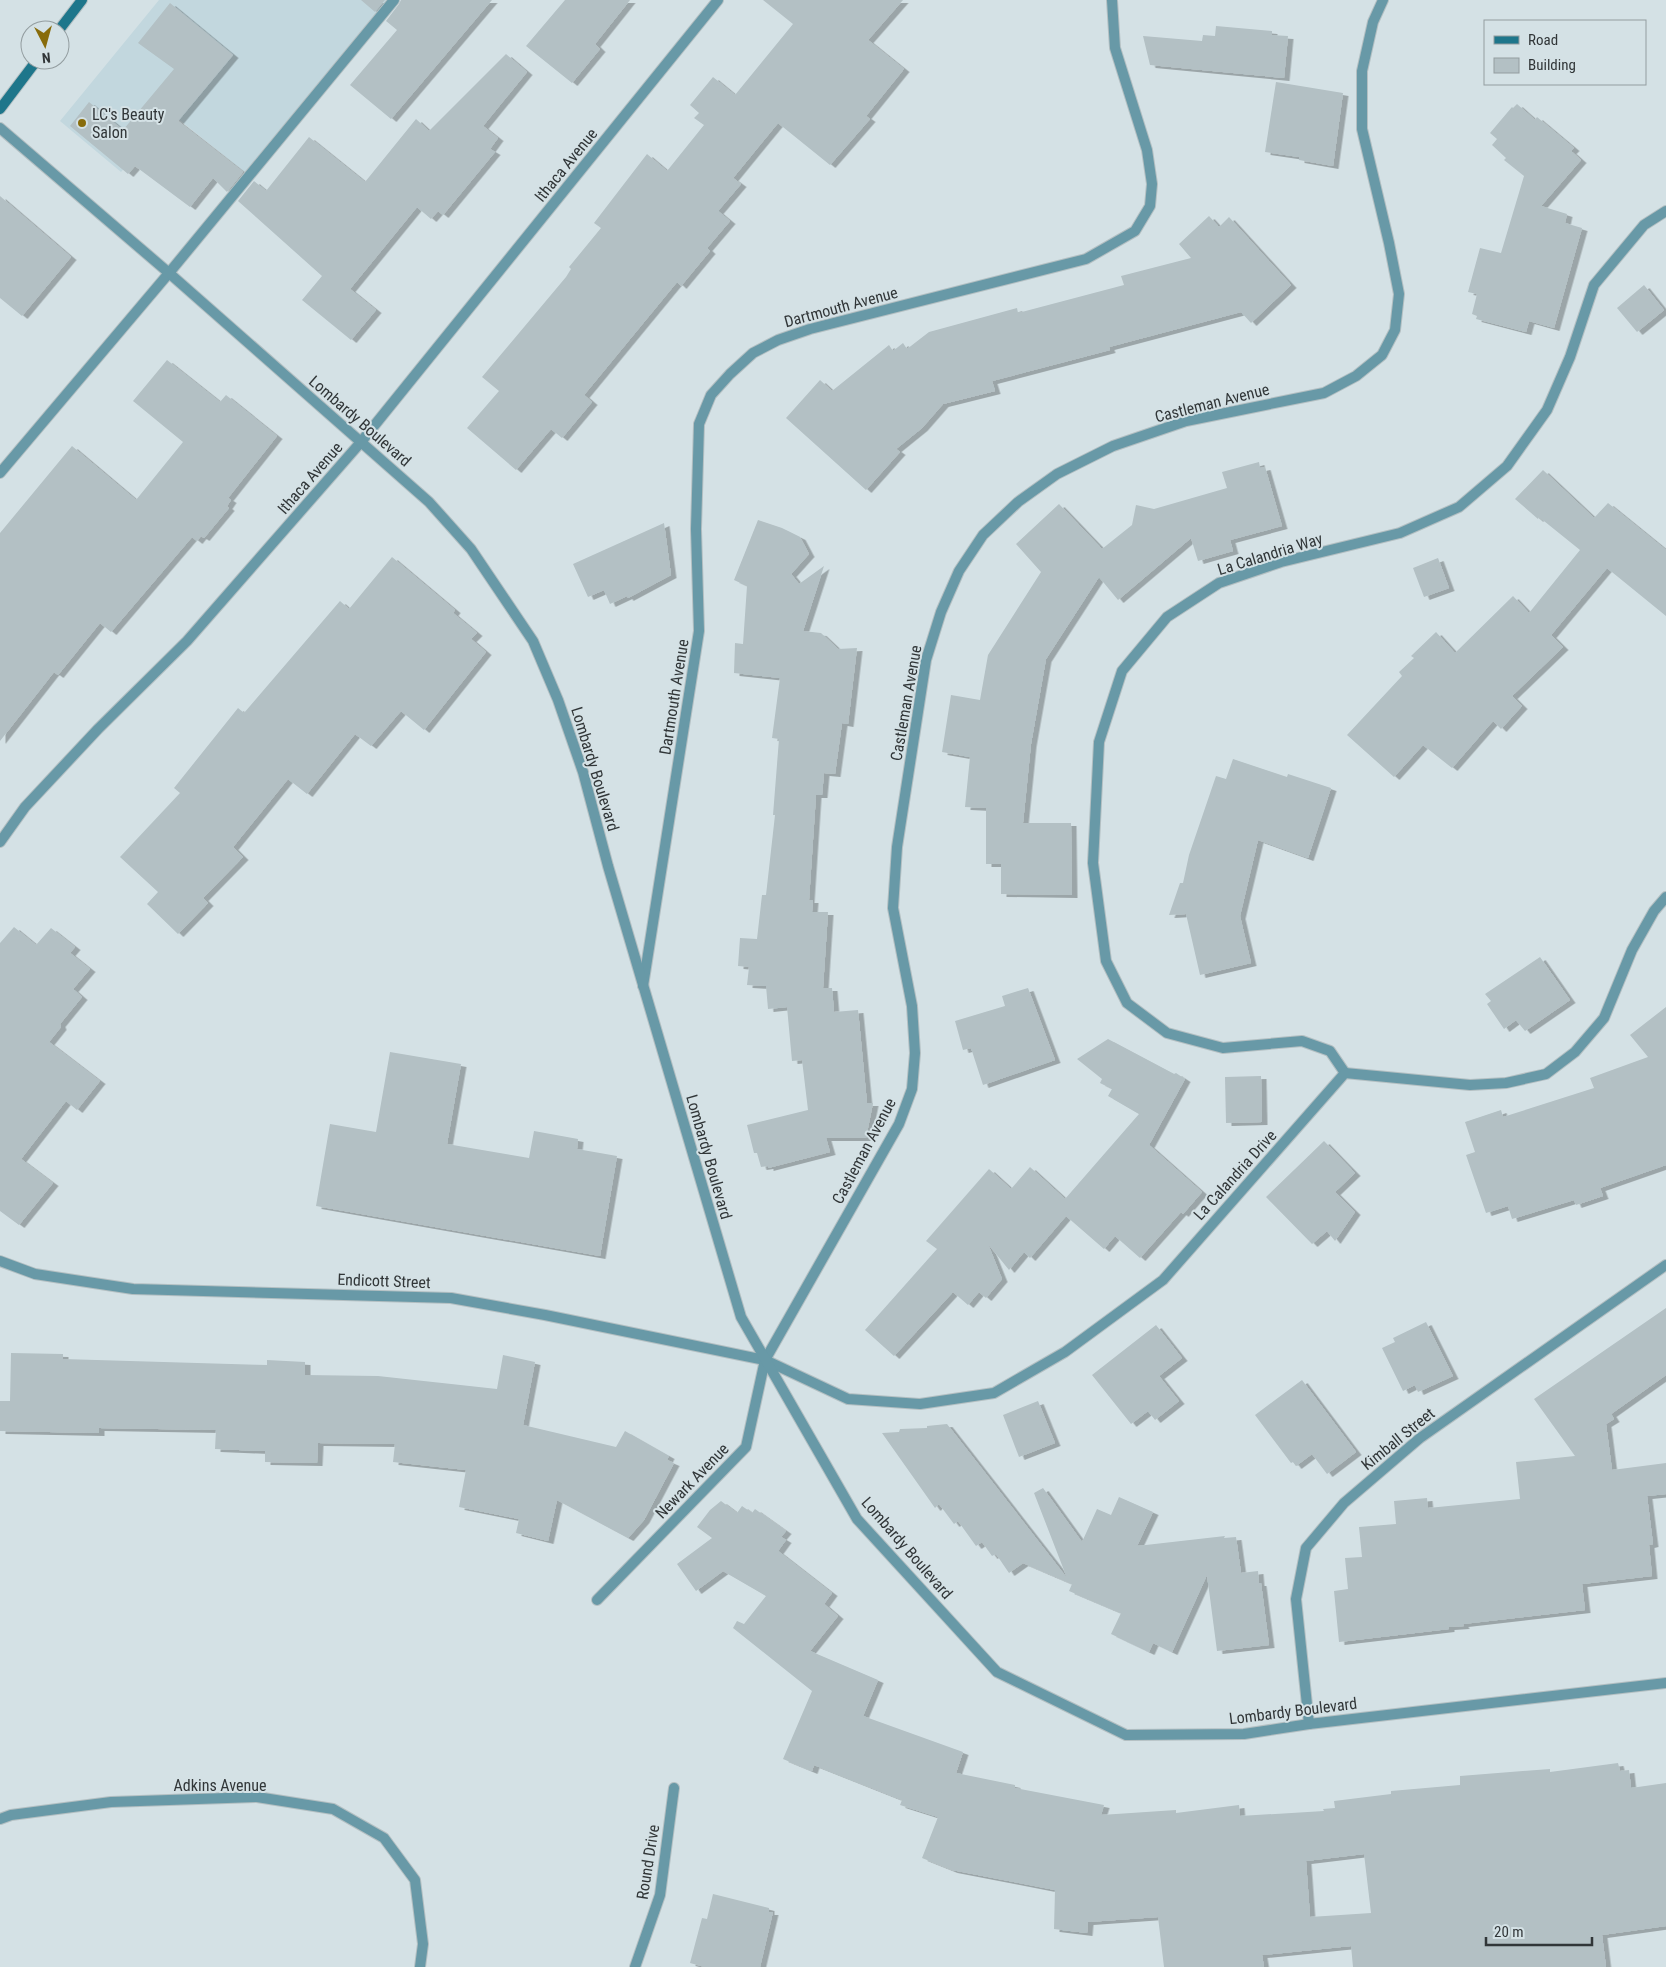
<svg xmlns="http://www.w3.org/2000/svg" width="1666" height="1967" font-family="'Roboto Condensed',sans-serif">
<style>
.built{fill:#c2d7de}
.building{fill:#b3c0c4;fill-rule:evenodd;filter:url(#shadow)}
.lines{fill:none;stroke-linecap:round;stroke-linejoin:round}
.service-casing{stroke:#b3bfc2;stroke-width:12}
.minor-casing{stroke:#b3bfc2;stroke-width:12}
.tertiary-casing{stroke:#b3bfc2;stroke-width:12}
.secondary-casing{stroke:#b3bfc2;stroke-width:12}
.service{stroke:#6899a7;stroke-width:10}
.minor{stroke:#6899a7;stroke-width:10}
.tertiary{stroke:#6899a7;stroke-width:10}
.secondary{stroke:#1e768b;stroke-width:10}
.poi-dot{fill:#886c0b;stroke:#d4e1e5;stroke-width:2}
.labels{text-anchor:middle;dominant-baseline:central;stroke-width:4;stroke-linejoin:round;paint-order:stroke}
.poi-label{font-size:16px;fill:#313638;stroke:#d4e1e5;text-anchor:start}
.street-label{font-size:16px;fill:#313638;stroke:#d4e1e5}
</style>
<defs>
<filter id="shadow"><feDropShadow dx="5.5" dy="3" stdDeviation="0" flood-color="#0004"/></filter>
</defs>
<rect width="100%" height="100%" fill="#d4e1e5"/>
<!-- built -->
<path class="built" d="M159,0H387L246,173L172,114L121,172L60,121Z"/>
<!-- building -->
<g class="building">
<path d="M361,0H385L375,12Z"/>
<path d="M401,0H492L391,119L350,85L397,30L386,21L399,4Z"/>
<path d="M565,0H630L595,44L600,49L572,83L526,46Z"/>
<path d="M763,0H903L868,40L904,69L866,116L870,119L830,165L778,123L733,178L741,184L718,211L730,221L707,248L710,251L681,286L677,282L584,395L592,402L562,438L551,429L516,470L467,428L499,391L482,377L566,277L571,269L569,267L601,228L594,223L647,154L667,171L704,125L694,118L699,113L690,105L713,77L735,95L793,24Z"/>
<path d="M170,3L233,55L178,121L243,172L227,192L213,178L190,207L135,166L128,174L70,126L89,102L123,130L174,69L138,43Z"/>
<path d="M1216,26L1272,31V35L1288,36L1284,78L1150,65L1143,36L1202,41L1203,35L1215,36Z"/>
<path d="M506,54L527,72L483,126L498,138L490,149L495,152L443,215L438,211L431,219L417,207L350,289L376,310L351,340L302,300L322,276L238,201L254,181L266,191L309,137L365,182L416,119L429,131Z"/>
<path d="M1276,82L1343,93L1333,166L1299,160V157L1265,152Z"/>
<path d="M1517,104L1535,120L1537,117L1574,148L1571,151L1581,160L1541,206L1567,214L1565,223L1582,228L1554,328L1529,321L1526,332L1476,319L1477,316L1472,314L1477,294L1468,292L1480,248L1501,253L1524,176L1504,160L1506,158L1492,145L1497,139L1490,133L1512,107L1513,108Z"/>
<path d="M0,196L71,257L22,316L0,298Z"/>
<path d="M1209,216L1219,227L1229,217L1291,285L1251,323L1241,312L1109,347L1110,350L992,381L995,391L943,404L922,428L896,449L900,452L866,490L786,418L820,380L832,391L889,345L893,351L903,343L907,349L929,332L1017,308L1018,313L1124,285L1121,276L1191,258L1179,244Z"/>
<path d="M1644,285L1664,310L1637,332L1617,308Z"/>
<path d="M167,360L220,402L226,395L277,436L228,498L231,500L227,506L229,508L204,538L201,536L197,541L192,537L111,632L100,623L58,675L54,672L0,741V533L72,446L136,500L183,442L133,401Z"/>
<path d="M1259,462L1260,468L1265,467L1282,526L1230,540L1233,551L1198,561L1191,538L1118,600L1099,577L1046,659L1031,744L1023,823H1071L1072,895L1001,894V864H986V808L965,807L970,757L942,752L951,695L980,700L988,655L1041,572L1016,544L1059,504L1102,549L1132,525L1136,505L1154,509L1227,488L1222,472Z"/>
<path d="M1543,470L1594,518L1608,503L1666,550V616L1607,568L1551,635L1563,647L1512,696L1522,706L1501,729L1493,721L1452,768L1423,745L1394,777L1347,735L1402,676L1399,672L1414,658L1411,656L1436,632L1455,653L1513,596L1529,613L1580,550L1539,517L1538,519L1515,499Z"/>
<path d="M758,520L782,528L800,537L809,554L791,574L799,584L824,566L803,631L821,633L838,649L857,648L848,724L842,723L835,774L824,773L822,795H816L809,900H813L812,912H828L823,988H832L834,1012L858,1010L867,1103H873L866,1138H826L830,1152L768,1168V1166L761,1167L757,1153H754L747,1125L808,1110L802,1060L792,1061L787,1007L768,1009L766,986L747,985L749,967L738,966L740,938L757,939L762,895H766L775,815H773L779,739L772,738L780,678L734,673L735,643L743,644L747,586L734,580Z"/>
<path d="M664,523L671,575L628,598L627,596L610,604L604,590L588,597L573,564Z"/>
<path d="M392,557L455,610L453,613L477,633L471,639L486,652L424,730L401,711L371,746L355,734L307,794L288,779L233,847L243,857L203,898L208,903L178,934L147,904L158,892L120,857L180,793L174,788L238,708L244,713L340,601L349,609Z"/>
<path d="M1438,558L1449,588L1424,597L1413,568Z"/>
<path d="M1233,759L1287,777L1288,774L1331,788L1308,858L1258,840L1240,916L1251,963L1200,975L1186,914L1169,915L1180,883H1183L1189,855L1216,776L1226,779Z"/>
<path d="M14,927L36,945L51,928L75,947L70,953L90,969L73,989L82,997L60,1024L61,1027L49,1042L100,1081L77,1110L66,1101L21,1159L53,1183L19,1225L0,1211V943Z"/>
<path d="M1540,957L1570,1000L1525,1031L1516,1020L1504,1029L1487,1004L1491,1001L1485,994Z"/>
<path d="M1028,988L1055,1060L983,1085L971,1048L963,1050L955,1021L1005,1006L1002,996Z"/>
<path d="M1666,1007V1165L1600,1188L1603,1196L1576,1205L1574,1200L1512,1219L1508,1206L1486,1213L1466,1155L1475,1152L1465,1122L1501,1110L1503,1117L1594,1088L1590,1078L1648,1057L1630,1035Z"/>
<path d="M1108,1039L1174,1074L1176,1073L1185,1079L1149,1145L1202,1192L1183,1214L1181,1212L1140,1258L1115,1236L1104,1249L1066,1216L1030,1258L1024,1252L1009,1270L988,1244L1002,1279L986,1298L979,1292L968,1305L953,1292L894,1356L865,1330L937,1249L926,1241L989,1169L1011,1189L1030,1167L1065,1199L1139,1114L1108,1096L1112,1089L1100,1083L1102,1079L1077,1059Z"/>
<path d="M390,1052L461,1064L447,1144L529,1158L534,1131L578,1139L577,1149L617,1156L600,1256L316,1206L330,1124L376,1132Z"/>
<path d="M1261,1076L1262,1122L1226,1123L1225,1077Z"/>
<path d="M1324,1141L1355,1173L1335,1192L1355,1212L1335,1241L1327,1231L1312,1244L1266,1197Z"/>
<path d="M1666,1308V1375L1611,1414L1614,1419L1606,1424L1612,1470L1666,1463V1494L1647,1496L1653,1544L1649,1545L1652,1576L1582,1584L1585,1610L1463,1624L1464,1626L1449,1627V1629L1339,1642L1334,1591L1348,1589L1345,1558L1362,1557L1359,1527L1396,1524L1394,1501L1427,1498L1428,1508L1520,1499L1516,1462L1575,1456L1534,1399Z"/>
<path d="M1426,1322L1453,1376L1418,1392L1415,1385L1403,1391L1382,1348L1395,1342L1393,1338Z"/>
<path d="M1156,1325L1182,1358L1159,1376L1179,1401L1155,1420L1148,1411L1131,1424L1092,1375Z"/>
<path d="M11,1353L63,1354V1359L267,1365V1360L305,1362V1375L378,1376L497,1389L503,1355L535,1362L523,1425L616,1447L625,1431L669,1456L667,1460L674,1463L644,1520L628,1538L557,1500L548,1541L516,1533L519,1519L459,1507L466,1470L393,1462L395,1444L318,1443L317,1463L265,1462V1451L215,1449L216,1430L99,1428V1433L0,1431V1401H10Z"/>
<path d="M1302,1380L1356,1452L1327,1474L1312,1454L1296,1466L1293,1462L1291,1463L1255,1415Z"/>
<path d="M1038,1401L1055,1443L1019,1457L1003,1415Z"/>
<path d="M947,1424L1067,1578L1034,1493L1043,1488L1082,1542L1097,1509L1111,1515L1119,1497L1153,1512L1137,1546L1225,1536L1224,1538L1236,1537L1241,1573L1258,1571L1259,1583H1261L1269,1645L1217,1651L1207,1575L1172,1652L1153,1643L1149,1652L1111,1634L1121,1613L1069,1591L1072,1584L1023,1563L1009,1573L996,1554L992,1556L982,1542L976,1546L958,1521L954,1524L939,1504L935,1508L882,1433L899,1432L900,1429L927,1428V1426Z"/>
<path d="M721,1501L737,1513L742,1506L752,1513L755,1509L786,1531L781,1537L786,1540L778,1551L832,1593L824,1604L838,1616L810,1651L878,1680L863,1716L963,1752L956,1773L1015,1785V1788L1104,1805L1101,1815L1176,1810V1813L1239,1805L1240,1816L1324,1811L1323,1809L1335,1808L1334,1801L1391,1794V1791L1460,1785V1776L1550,1769V1772L1618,1763L1620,1771L1629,1770L1631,1788L1666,1783V1926L1602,1935L1606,1967H1353L1351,1946L1262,1955L1264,1967H1164L1158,1917L1088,1922L1087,1933L1054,1929L1055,1890L952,1870L922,1858L938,1817L900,1805L902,1800L814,1765L812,1771L783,1759L812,1691L733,1628L737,1621L744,1624L766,1596L723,1571L696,1591L677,1564L712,1538L697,1527L710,1510ZM1364,1854L1371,1913L1310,1917L1306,1861Z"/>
<path d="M713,1894L769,1908V1912H773L760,1967H705L690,1963L702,1918L707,1919Z"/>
</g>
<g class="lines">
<defs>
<path id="service" d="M0,473L169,273L394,0"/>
<g id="minor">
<path d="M0,842L25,807L98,729L187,641L361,442L718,0"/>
<path d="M643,986L699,631L696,529L699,424L711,395L730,374L753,353L778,340L810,329L1086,259L1135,231L1150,206L1152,184L1147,150L1115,48L1112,0"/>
<path d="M1345,1073L1330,1051L1302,1041L1223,1048L1167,1033L1127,1003L1106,961L1093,863L1099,742L1122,671L1167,617L1219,583L1281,562L1400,533L1459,507L1507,466L1547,410L1570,357L1594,285L1644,225L1666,211"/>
<path d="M0,1261L35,1274L133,1289L451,1298L545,1315L765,1360L848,1399L920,1404L994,1393L1065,1352L1163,1280L1345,1073L1470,1085L1506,1083L1546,1074L1575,1052L1604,1018L1632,950L1654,911L1666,897"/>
<path d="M597,1600L746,1447L765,1360L899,1124L912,1089L915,1053L912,1006L893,908L897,847L926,660L941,612L959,571L983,535L1018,502L1057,474L1113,446L1186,421L1324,393L1356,376L1382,355L1395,330L1399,294L1389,243L1362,129V71L1373,22L1383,0"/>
<path d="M1309,1724L1296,1599L1306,1548L1344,1503L1420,1438L1666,1265"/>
<path d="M0,1819L11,1815L111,1802L257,1797L333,1809L384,1838L415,1880L423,1944L420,1967"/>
<path d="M635,1967L660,1895L674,1788"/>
</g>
<path id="tertiary" d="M0,128L169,273L429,502L471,549L533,641L558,700L583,772L608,866L741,1317L857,1519L997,1672L1126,1735L1244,1734L1309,1724L1666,1683"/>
<g id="secondary">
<path d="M59,30L82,0"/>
<path d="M0,109L37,60"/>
</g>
</defs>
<!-- service casing -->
<use href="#service" class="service-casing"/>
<!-- minor casing -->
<use href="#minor" class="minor-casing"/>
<!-- tertiary casing -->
<use href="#tertiary" class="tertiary-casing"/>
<!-- secondary casing -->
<use href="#secondary" class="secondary-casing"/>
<!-- service -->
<use href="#service" class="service"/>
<!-- minor -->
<use href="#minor" class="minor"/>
<!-- tertiary -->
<use href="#tertiary" class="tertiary"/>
<!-- secondary -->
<use href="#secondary" class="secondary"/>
</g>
<!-- markers -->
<circle class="poi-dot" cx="82" cy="123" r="5"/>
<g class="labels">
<!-- poi labels -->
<g class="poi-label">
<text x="92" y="114">LC's Beauty<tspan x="92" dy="18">Salon</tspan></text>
</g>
<!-- street labels -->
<g class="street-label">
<text transform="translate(566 165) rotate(-51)">Ithaca Avenue</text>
<text transform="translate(841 307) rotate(-15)">Dartmouth Avenue</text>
<text transform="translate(1212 403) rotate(-14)">Castleman Avenue</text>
<text transform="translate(360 421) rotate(41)">Lombardy Boulevard</text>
<text transform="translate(310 478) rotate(-49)">Ithaca Avenue</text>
<text transform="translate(1270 554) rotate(-17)">La Calandria Way</text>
<text transform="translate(674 697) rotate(-81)">Dartmouth Avenue</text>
<text transform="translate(906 703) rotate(-80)">Castleman Avenue</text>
<text transform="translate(595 769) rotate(73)">Lombardy Boulevard</text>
<text transform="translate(864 1151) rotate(-62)">Castleman Avenue</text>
<text transform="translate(709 1157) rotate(74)">Lombardy Boulevard</text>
<text transform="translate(1235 1175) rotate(-48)">La Calandria Drive</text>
<text transform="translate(384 1281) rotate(2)">Endicott Street</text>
<text transform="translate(1398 1439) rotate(-39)">Kimball Street</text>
<text transform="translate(692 1481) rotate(-46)">Newark Avenue</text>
<text transform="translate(907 1548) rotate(49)">Lombardy Boulevard</text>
<text transform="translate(1293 1711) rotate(-7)">Lombardy Boulevard</text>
<text x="220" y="1785">Adkins Avenue</text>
<text transform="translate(648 1862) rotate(-81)">Round Drive</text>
</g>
</g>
<!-- legend -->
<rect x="1484" y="20" width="162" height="65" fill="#d4e1e5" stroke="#939da0"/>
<rect x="1494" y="36" width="25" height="8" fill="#1e768b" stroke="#939da0"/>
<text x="1528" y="45" font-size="15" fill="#313638">Road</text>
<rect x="1494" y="58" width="25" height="15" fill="#b3c0c4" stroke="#939da0"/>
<text x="1528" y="70" font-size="15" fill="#313638">Building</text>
<!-- north arrow -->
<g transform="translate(45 45) rotate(174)"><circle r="24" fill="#d4e1e5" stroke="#939da0"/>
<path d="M0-4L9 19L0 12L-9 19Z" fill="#886c0b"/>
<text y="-8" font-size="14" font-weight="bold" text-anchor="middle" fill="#313638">N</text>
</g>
<!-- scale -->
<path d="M1486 1937v8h106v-8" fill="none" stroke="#313638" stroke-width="2.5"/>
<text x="1494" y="1937" font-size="15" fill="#313638" stroke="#d4e1e5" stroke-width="4" paint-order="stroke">20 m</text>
</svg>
